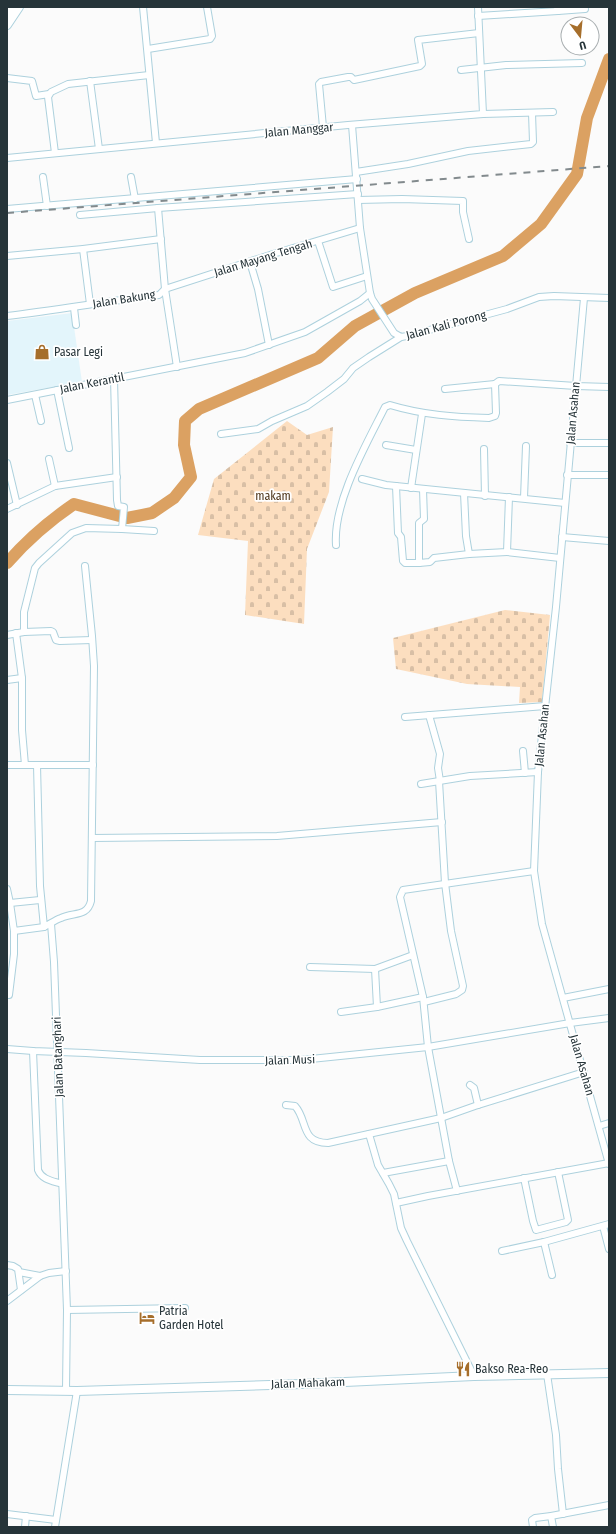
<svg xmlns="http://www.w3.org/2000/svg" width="616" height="1534" font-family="'Fira Sans Condensed',sans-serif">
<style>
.built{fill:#e3f5fb}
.cemetery{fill:url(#cemetery-stones)}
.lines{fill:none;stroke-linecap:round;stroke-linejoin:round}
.river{stroke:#dba162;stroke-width:12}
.minor-casing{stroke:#add1dd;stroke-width:8}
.major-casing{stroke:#add1dd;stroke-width:10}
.minor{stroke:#fff;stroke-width:6}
.major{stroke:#fff;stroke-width:8}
.rail{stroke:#828a8d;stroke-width:2;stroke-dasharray:7 7;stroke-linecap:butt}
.labels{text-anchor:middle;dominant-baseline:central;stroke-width:3.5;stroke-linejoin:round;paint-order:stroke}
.street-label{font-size:12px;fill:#263439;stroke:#fff}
.poi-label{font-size:12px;fill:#263439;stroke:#fff;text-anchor:start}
.park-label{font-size:12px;fill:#4e351a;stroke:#fff}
</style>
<defs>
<pattern id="cemetery-stones" width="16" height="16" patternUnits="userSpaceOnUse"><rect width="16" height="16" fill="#fcdebf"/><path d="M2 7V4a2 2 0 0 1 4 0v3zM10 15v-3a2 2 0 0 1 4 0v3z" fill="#d8bfa5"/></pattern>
</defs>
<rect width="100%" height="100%" fill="#fbfbfb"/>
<!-- built -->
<path class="built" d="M72,313L82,382L7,395V321Z"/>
<!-- cemetery -->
<g class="cemetery">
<path d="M287,421L307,435L333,427L329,492L307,549L304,624L245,615L248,541L198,535L214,479Z"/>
<path d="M505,610L550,615L542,702L519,703L520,687L467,684L396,669L393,638Z"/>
</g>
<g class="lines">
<!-- river -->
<path class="river" d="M7,563C27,540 49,521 74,504L127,518L152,513L174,498L191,477L184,445L185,421L199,409L318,358L355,326L415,293L503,256L541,224L577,174L587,118L609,59"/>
<defs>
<g id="minor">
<path d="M143,7L156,143"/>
<path d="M558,11L585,9"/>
<path d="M478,16L558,11L557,7"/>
<path d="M148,49L210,39L212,36L207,7"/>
<path d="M461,70L506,65L582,63"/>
<path d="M7,78L32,81L36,96L49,94"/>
<path d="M90,81L99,149"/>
<path d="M483,114L553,112"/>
<path d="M352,125L360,228L370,293L372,299L394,333L401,337L407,336L507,309L539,297L554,296L609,298"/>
<path d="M323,127L319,84L321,82L348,77H351L354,80L420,66L422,64L418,40L479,33"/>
<path d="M55,153L48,97L51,92L68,84L149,75"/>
<path d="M7,158L348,125L483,114L478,7"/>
<path d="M356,172L408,164L468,151L531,144L533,142L532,113"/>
<path d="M43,177L47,206"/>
<path d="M131,177L135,199"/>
<path d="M358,200L402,199L463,201V212L469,239"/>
<path d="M158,208L165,289L177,367"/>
<path d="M7,209L357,179"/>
<path d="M80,215L158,208L358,194"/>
<path d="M318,241L333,287L367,276"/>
<path d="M83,249L90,304"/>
<path d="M7,256L83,249L161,239"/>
<path d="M250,262L258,289L269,345"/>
<path d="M584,298L556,607L538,772L534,871L542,924L609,1164"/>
<path d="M74,308L76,325"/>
<path d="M7,316C58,310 108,301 159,295L165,289L273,254L360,228"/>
<path d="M445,389L495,384"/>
<path d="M57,390L69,448"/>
<path d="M35,395L41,421"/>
<path d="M7,400L245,353L305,332L360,301L370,293"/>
<path d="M221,434L258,429L272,421L307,406L327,392L344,379L353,368L369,357L401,337"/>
<path d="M570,443H609"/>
<path d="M386,445L416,450"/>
<path d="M484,449L485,496"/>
<path d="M49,459L55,486"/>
<path d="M7,463L17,505"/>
<path d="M567,475H609"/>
<path d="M362,479L386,485L565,503"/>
<path d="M396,486L398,533L401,537L403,561L405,563H419"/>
<path d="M411,488L422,414"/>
<path d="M423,489L424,519L419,523V563L430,562L434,558L469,554L507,552L509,497"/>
<path d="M464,493L466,536L469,554"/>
<path d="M524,498L526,446"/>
<path d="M7,509L55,486L117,477"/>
<path d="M122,529L154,531"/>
<path d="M562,537L609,541"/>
<path d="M336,545C333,502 366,445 385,407L390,405C423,415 455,417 489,418L495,416L496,413L495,384L499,381L576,386L609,387"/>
<path d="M507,552L560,558"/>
<path d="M24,632V612L35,568L39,563L72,533L86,528L122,529L124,507L118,506L117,500L114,378"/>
<path d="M16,633L22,678V730L25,765"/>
<path d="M7,635L24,632L51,631L53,632L56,640L60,641L92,640"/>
<path d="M7,680L22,678"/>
<path d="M429,715L440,754L438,768L440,781"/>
<path d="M405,717L545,706"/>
<path d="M523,751L525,773"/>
<path d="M7,765H37L40,886L44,927C50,924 55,920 61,918C74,912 87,917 91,901L94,666L92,636L85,566"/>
<path d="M37,765H93"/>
<path d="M421,784L470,776L538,772"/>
<path d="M92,838L277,836L442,822"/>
<path d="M7,889L10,903L14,931L44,927"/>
<path d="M10,903L40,900"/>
<path d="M51,924L54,962L67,1310L66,1390"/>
<path d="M310,967L375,969L413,955"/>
<path d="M375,969L377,1007"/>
<path d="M9,995L14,954V931"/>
<path d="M563,998L609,989"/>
<path d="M424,1002L456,994L462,990L463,986L451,931L445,883L439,781"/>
<path d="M341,1012L377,1007L423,997"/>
<path d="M7,1049L33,1051L86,1053L200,1060H301L428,1047L570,1023L609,1018"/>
<path d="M33,1051L38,1170C42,1180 53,1181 62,1184"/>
<path d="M470,1085L474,1088L478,1105"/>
<path d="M286,1105L295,1106C308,1120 300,1143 328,1143L441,1118L475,1106L584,1072"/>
<path d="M599,1126L609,1123"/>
<path d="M369,1134L378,1165L389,1184L394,1194L401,1228L407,1241L474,1376"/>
<path d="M383,1173L449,1161"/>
<path d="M524,1178L533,1221L536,1230L566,1222L568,1220L558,1172"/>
<path d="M457,1191L449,1161L428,1047L423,997L400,897L403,890L534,871"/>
<path d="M396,1203L428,1196L609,1163"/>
<path d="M603,1226L609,1249"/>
<path d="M544,1242L552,1275"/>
<path d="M502,1251L544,1242L609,1224"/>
<path d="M7,1265L13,1266L18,1269L21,1290"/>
<path d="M19,1272L40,1276"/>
<path d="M7,1301L40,1276L49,1273L66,1271"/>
<path d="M67,1310L185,1308"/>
<path d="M547,1374L556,1435L558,1469L563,1514"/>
<path d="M7,1514L56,1520"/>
<path d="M551,1516L553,1527"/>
<path d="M25,1527L26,1516"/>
<path d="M55,1527L77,1391"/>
<path d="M533,1527L532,1520L535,1518L551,1516L609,1505"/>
</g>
<g id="major">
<path d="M8,22L10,7"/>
<path d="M7,25L19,7"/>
<path d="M7,1390L77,1391L302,1384L474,1376L609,1373"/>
</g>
</defs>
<!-- minor casing -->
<use href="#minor" class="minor-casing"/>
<!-- major casing -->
<use href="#major" class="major-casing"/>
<!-- minor -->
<use href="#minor" class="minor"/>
<!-- major -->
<use href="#major" class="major"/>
<!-- rail -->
<path class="rail" d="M7,213L609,166"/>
</g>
<!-- icons -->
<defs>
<symbol id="shop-bare" viewBox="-9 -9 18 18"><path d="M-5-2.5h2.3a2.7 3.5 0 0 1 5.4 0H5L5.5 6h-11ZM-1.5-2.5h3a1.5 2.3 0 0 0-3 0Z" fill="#a66e2b" stroke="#fff" stroke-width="2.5" paint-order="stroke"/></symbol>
<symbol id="hotel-bare" viewBox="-9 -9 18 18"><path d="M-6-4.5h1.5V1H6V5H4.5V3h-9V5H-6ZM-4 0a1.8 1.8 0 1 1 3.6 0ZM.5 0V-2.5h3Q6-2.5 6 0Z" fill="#a66e2b" stroke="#fff" stroke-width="2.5" paint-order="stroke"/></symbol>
<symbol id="restaurant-bare" viewBox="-9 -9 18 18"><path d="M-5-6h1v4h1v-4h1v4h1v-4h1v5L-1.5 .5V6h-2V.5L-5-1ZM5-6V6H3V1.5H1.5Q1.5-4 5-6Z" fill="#a66e2b" stroke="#fff" stroke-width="2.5" paint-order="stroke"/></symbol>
</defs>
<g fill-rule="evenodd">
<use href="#shop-bare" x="31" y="341" width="22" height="22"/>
<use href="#hotel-bare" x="136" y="1307" width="22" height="22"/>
<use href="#restaurant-bare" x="452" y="1358" width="22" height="22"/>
</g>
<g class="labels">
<!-- street labels -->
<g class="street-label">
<text transform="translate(299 130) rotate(-5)">Jalan Manggar</text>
<text transform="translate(263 258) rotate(-17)">Jalan Mayang Tengah</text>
<text transform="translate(124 299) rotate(-9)">Jalan Bakung</text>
<text transform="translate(446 325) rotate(-15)">Jalan Kali Porong</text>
<text transform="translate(92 383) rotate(-11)">Jalan Kerantil</text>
<text transform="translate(573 413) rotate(-85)">Jalan Asahan</text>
<text transform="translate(542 735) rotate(-84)">Jalan Asahan</text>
<text transform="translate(58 1057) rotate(-92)">Jalan Batanghari</text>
<text transform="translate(290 1060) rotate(-2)">Jalan Musi</text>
<text transform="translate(582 1065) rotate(74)">Jalan Asahan</text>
<text transform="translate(308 1383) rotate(-2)">Jalan Mahakam</text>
</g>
<!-- poi labels -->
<g class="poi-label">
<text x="54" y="352">Pasar Legi</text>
<text x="159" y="1311">Patria<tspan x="159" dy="14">Garden Hotel</tspan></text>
<text x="475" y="1369">Bakso Rea-Reo</text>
</g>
<!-- park labels -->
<g class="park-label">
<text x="273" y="496">makam</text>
</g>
</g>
<!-- border -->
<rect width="616" height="1534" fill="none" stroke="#263439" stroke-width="16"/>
<!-- north arrow -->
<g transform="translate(580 36) rotate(164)"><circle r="19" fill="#ffffff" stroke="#a8aeb0"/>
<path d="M0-3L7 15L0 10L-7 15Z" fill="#a66e2b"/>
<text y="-6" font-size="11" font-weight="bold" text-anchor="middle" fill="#263439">U</text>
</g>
</svg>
